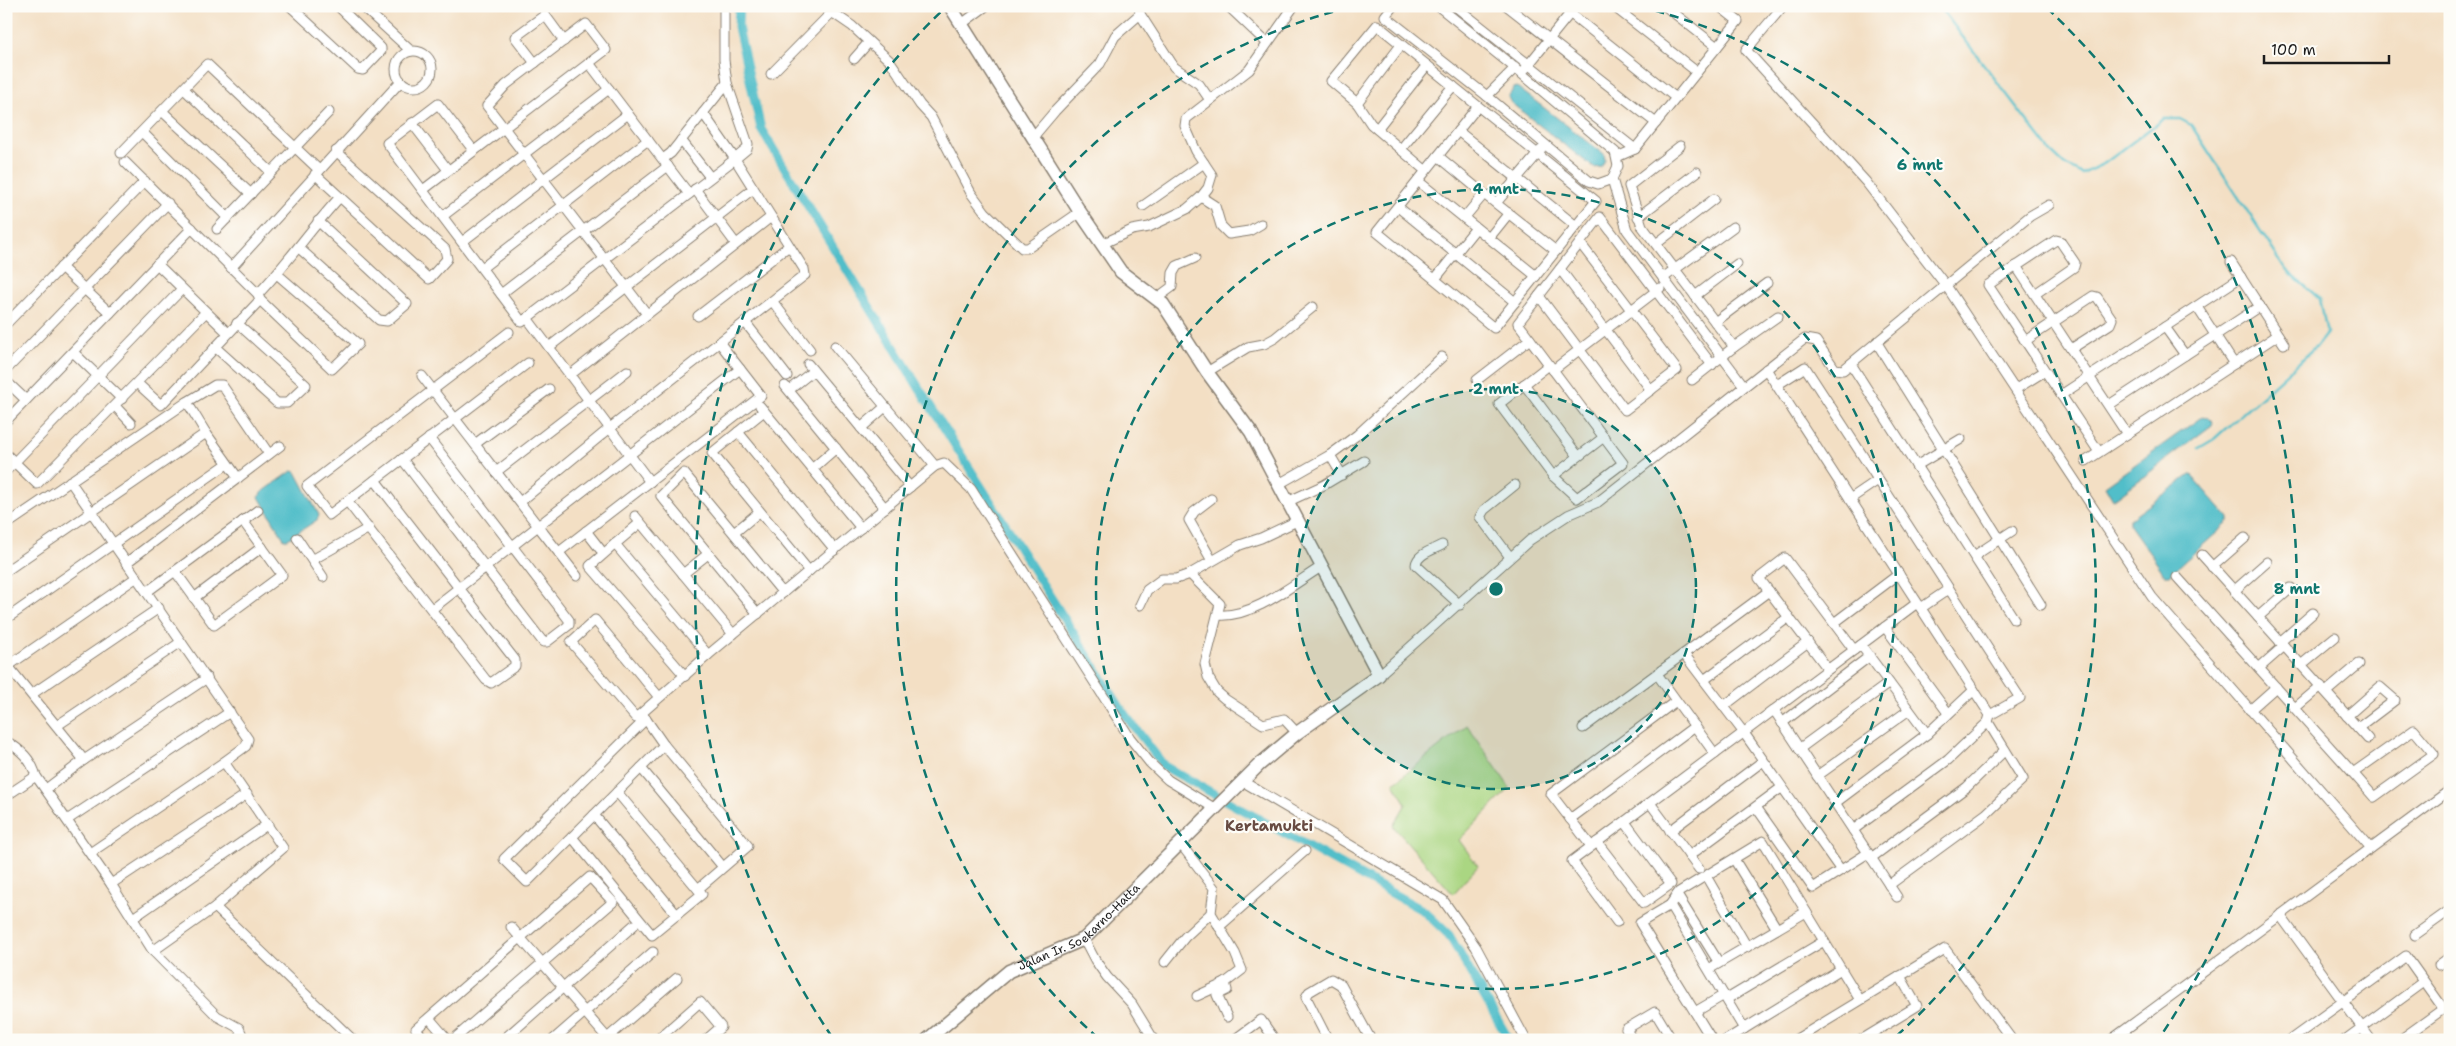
<svg xmlns="http://www.w3.org/2000/svg" width="2456" height="1046" font-family="'Shantell Sans',sans-serif">
<style>
.green{fill:#aad682;stroke:#63794f}
.water{fill:#51bec9;stroke:#366d72}
.lines{fill:none;stroke-linecap:round;stroke-linejoin:round}
.stream{stroke:#51bec9;stroke-width:2.5}
.canal{stroke:#51bec9;stroke-width:9}
.street-casing{stroke:#887e70;stroke-width:11}
.secondary-casing{stroke:#887e70;stroke-width:15}
.street{stroke:#fff;stroke-width:9}
.secondary{stroke:#fff;stroke-width:12}
.ring{fill:none;stroke:#0f766e;stroke-width:2.5;stroke-dasharray:9 6}
.labels{text-anchor:middle;dominant-baseline:central;stroke-width:4.5;stroke-linejoin:round;paint-order:stroke}
.street-label{font-size:12px;fill:#1c1c1c;stroke:#fdfcf7}
.quarter-label{font-size:15px;font-weight:bold;fill:#674a41;stroke:#fdfcf7}
.centre{fill:#0f766e;stroke:#fdfcf7;stroke-width:2.5}
.ring-label{font-size:15px;text-anchor:middle;font-weight:bold;fill:#0f766e;stroke:#fdfcf7;stroke-width:4.5;stroke-linejoin:round;paint-order:stroke}
</style>
<rect width="100%" height="100%" fill="#fdfcf7"/>
<filter id="ink" filterUnits="userSpaceOnUse"><feTurbulence type="fractalNoise" baseFrequency=".02" numOctaves="2"/><feDisplacementMap in="SourceGraphic" scale="10" xChannelSelector="R" yChannelSelector="G"/><feConvolveMatrix kernelMatrix="1 2 1 2 8 2 1 2 1" color-interpolation-filters="sRGB"/></filter>
<filter id="wash" filterUnits="userSpaceOnUse"><feTurbulence type="fractalNoise" baseFrequency=".0096" numOctaves="4" result="noise"/><feDisplacementMap in="SourceGraphic" scale="20" xChannelSelector="R" yChannelSelector="G"/><feGaussianBlur stdDeviation="1.12" result="paint"/><feColorMatrix in="noise" values="0 0 0 0 0 0 0 0 0 0 0 0 0 0 0 0 0 1.4 0 .05"/><feComposite in="paint" operator="in"/></filter>
<g filter="url(#wash)">
<rect width="100%" height="100%" fill="#f3dfc4"/>
<!-- green -->
<path class="green" d="M1467,725L1510,788L1459,840L1478,866L1453,894L1393,826L1406,804L1394,783Z"/>
<!-- water -->
<g class="water">
<path d="M1517,87L1604,154L1605,160L1601,167L1594,168L1511,103L1508,97L1514,88Z"/>
<path d="M2203,416L2208,417L2213,422L2212,425L2113,500L2105,486Z"/>
<path d="M292,471L296,472L319,515L317,520L288,539H284L259,497L261,493Z"/>
<path d="M2190,475H2192L2229,518V522L2169,575H2165L2129,524V520Z"/>
</g>
<g class="lines">
<!-- stream -->
<path class="stream" d="M1939,6L2051,152L2065,165L2082,174L2105,163L2163,119H2180L2191,125L2286,270L2320,299L2327,333L2316,347L2214,439L2199,448"/>
<!-- canal -->
<path class="canal" d="M739,6L738,27L761,129L919,388L1123,712L1164,766L1424,911L1449,935L1509,1040"/>
</g>
</g>
<g filter="url(#ink)">
<g class="lines">
<defs>
<g id="street">
<path d="M290,6L358,69L363,70L381,51V48L338,6"/>
<path d="M362,6L411,51"/>
<path d="M1228,6L1267,43"/>
<path d="M1393,6L1385,16L1487,96"/>
<path d="M1438,6L1515,68"/>
<path d="M1455,6L1635,149"/>
<path d="M1507,6L1656,123"/>
<path d="M1561,6L1676,98"/>
<path d="M1613,6L1697,72"/>
<path d="M1665,6L1717,47"/>
<path d="M1783,6L1746,50L1866,182L1947,287L2152,597L2371,848"/>
<path d="M833,13L852,26L890,61L920,105L931,117L971,193L985,212L1022,248H1028L1080,212"/>
<path d="M1140,14L1174,67L1199,84L1210,100"/>
<path d="M963,23L986,6"/>
<circle cx="414" cy="69" r="18"/>
<path d="M854,59L869,42"/>
<path d="M535,63L515,37L545,15L564,41"/>
<path d="M589,63L689,194"/>
<path d="M1515,68L1615,152L1618,166L1612,179L1598,184L1589,181L1487,96Z"/>
<path d="M1525,69L1576,6"/>
<path d="M771,74L838,6"/>
<path d="M184,89L271,172"/>
<path d="M1357,103L1401,45"/>
<path d="M162,111L251,194"/>
<path d="M412,123L448,170"/>
<path d="M1377,129L1427,65"/>
<path d="M1458,131L1576,226"/>
<path d="M142,132L228,218"/>
<path d="M1033,137L1055,111L1100,64L1115,36L1140,14L1139,6"/>
<path d="M681,140L710,177"/>
<path d="M1680,146L1629,186L1642,226L1734,347L1778,316"/>
<path d="M1401,149L1453,86"/>
<path d="M474,151L438,104L387,143L522,322L735,159L703,113"/>
<path d="M121,153L207,64L319,170"/>
<path d="M1438,156L1484,194L1464,218"/>
<path d="M1617,157L1635,149L1738,21L1719,6"/>
<path d="M663,159L671,153L727,83"/>
<path d="M125,162L258,294"/>
<path d="M1426,171L1371,124L1357,103L1331,81L1377,25C1450,84 1523,142 1596,201L1494,328L1377,232L1478,106"/>
<path d="M315,174L429,279L447,259L445,249L336,151"/>
<path d="M1612,179L1627,230L1744,386"/>
<path d="M1418,181L1536,276"/>
<path d="M695,189L736,244"/>
<path d="M423,190C484,143 545,96 606,50L586,24L506,85L487,106L524,154L647,314"/>
<path d="M1484,194L1556,251"/>
<path d="M1201,197L1215,206L1221,226L1229,234L1249,231L1261,224"/>
<path d="M1496,203L1541,150"/>
<path d="M1143,206L1204,163"/>
<path d="M1398,207L1515,302"/>
<path d="M443,216L609,89"/>
<path d="M1638,217L1697,172"/>
<path d="M217,229L329,112"/>
<path d="M1489,238L1509,213"/>
<path d="M462,242L628,114"/>
<path d="M1102,244L1132,230L1149,227L1187,209L1201,197L1208,188L1212,175L1196,151L1185,126L1186,119L1249,70L1294,6"/>
<path d="M1656,244L1714,199"/>
<path d="M299,248L379,320L387,321L407,304L318,221"/>
<path d="M2231,262L2284,344"/>
<path d="M157,264L228,333"/>
<path d="M2016,266L2127,434"/>
<path d="M61,267L110,313"/>
<path d="M231,268L401,81"/>
<path d="M482,268L648,140"/>
<path d="M1560,269L1651,390"/>
<path d="M277,274L358,344L332,369L260,300L258,294C288,263 311,228 340,197"/>
<path d="M1663,278L1733,227"/>
<path d="M1435,279L1476,228"/>
<path d="M501,294L668,166"/>
<path d="M2035,294L2074,267L2075,263L2060,241L2056,240L1988,285L2099,452"/>
<path d="M1539,296L1625,410L1677,370L1580,243"/>
<path d="M1695,296L1737,264"/>
<path d="M1157,298L1172,287L1173,273L1177,266L1195,258"/>
<path d="M773,302L810,350"/>
<path d="M2197,307L2234,364"/>
<path d="M698,316L789,246"/>
<path d="M527,318L650,482"/>
<path d="M745,322L787,376"/>
<path d="M1715,322L1767,283"/>
<path d="M6,324L145,181"/>
<path d="M2165,327L2185,355"/>
<path d="M509,332L307,486L329,515L528,363"/>
<path d="M2025,341L2093,296L2097,297L2112,319L2110,324L2071,349"/>
<path d="M1877,343L2041,605"/>
<path d="M835,346L935,466"/>
<path d="M215,347L277,403H287L306,385L237,323"/>
<path d="M549,347L753,189"/>
<path d="M73,352L122,399"/>
<path d="M808,364L910,487"/>
<path d="M1851,364L2014,619"/>
<path d="M1549,365L1499,404L1553,476L1577,498L1623,463L1518,323L1600,217L1712,365"/>
<path d="M1766,369L1990,715L1988,722L2023,779L1986,814L1889,885"/>
<path d="M6,370L168,203"/>
<path d="M1553,370L1660,288"/>
<path d="M1207,372L1248,347L1264,344L1275,338L1313,307"/>
<path d="M570,375L771,217"/>
<path d="M422,376L538,526L432,609"/>
<path d="M1477,380L1530,339"/>
<path d="M1692,380L1734,347"/>
<path d="M6,381L26,400"/>
<path d="M137,383L161,405L260,300"/>
<path d="M1524,384L1578,456"/>
<path d="M1777,385L1805,367L2020,698L1990,715"/>
<path d="M785,386L885,508"/>
<path d="M2016,389L2045,371"/>
<path d="M789,390L813,371"/>
<path d="M2061,395L2241,277"/>
<path d="M187,402L215,385H222L269,454"/>
<path d="M2109,405L2260,306"/>
<path d="M115,406L131,423"/>
<path d="M760,406L861,528"/>
<path d="M764,411L712,453L809,571"/>
<path d="M6,421L192,228"/>
<path d="M861,428L885,407"/>
<path d="M738,432L835,550"/>
<path d="M206,433L238,478L280,446"/>
<path d="M475,444L549,389"/>
<path d="M6,454L37,484L206,312"/>
<path d="M1330,455L1342,475"/>
<path d="M402,459L543,642H547L569,625V620L429,438"/>
<path d="M2086,461L2278,335"/>
<path d="M1916,466L1961,439"/>
<path d="M812,469L836,448"/>
<path d="M6,471L182,289"/>
<path d="M496,472L627,371"/>
<path d="M1553,476L1604,437"/>
<path d="M70,481L248,739L246,746L224,762L90,853"/>
<path d="M1279,484L1330,455L1357,435L1442,357"/>
<path d="M1211,499L1194,512L1189,520L1211,559"/>
<path d="M1850,499L1878,480"/>
<path d="M347,501L486,680L491,683L515,666V660L375,480"/>
<path d="M520,502L610,428L805,275L804,269L735,159L747,149L748,144L727,83L724,60V6"/>
<path d="M1287,502L1324,485L1364,461"/>
<path d="M635,516L733,634"/>
<path d="M640,523L615,544L708,655L935,466L944,463L971,489L1130,738L1150,763L1168,780L1214,808"/>
<path d="M6,525L187,402L206,433L6,571"/>
<path d="M586,531L600,549"/>
<path d="M734,533L759,512"/>
<path d="M297,538L323,577"/>
<path d="M615,544L590,566L685,676"/>
<path d="M1442,545C1433,550 1417,554 1416,565L1460,605"/>
<path d="M559,552L761,396L719,342"/>
<path d="M2202,555L2368,739"/>
<path d="M1974,556L2012,531"/>
<path d="M1510,557L1480,517L1484,510L1515,485"/>
<path d="M312,560L369,528"/>
<path d="M126,563L238,478"/>
<path d="M2212,567L2245,538"/>
<path d="M175,571L214,625L282,575L243,521"/>
<path d="M683,574L708,554"/>
<path d="M1190,574L1220,604L1205,664L1208,677L1217,692L1225,699L1263,724L1284,719L1297,733"/>
<path d="M577,576L538,526L740,369"/>
<path d="M2177,577L2353,773L2374,797L2434,754L2414,730L2353,773"/>
<path d="M148,591L258,510"/>
<path d="M2234,591L2267,562"/>
<path d="M194,598L262,547"/>
<path d="M1140,605L1147,590L1162,579H1176L1190,574L1240,545L1261,538L1297,521"/>
<path d="M1921,608L1949,589"/>
<path d="M758,614L661,496L684,473L783,593"/>
<path d="M1218,615C1253,618 1292,585 1321,567"/>
<path d="M2258,617L2291,588"/>
<path d="M6,619L227,464"/>
<path d="M1834,623L1899,574"/>
<path d="M1885,627L1948,713"/>
<path d="M2280,642L2313,613"/>
<path d="M1861,645L1927,734"/>
<path d="M1684,654L1744,733L1840,869"/>
<path d="M2301,665L2335,637"/>
<path d="M2259,668L2284,646"/>
<path d="M1828,669L1759,578L1785,558L1854,650"/>
<path d="M1657,674L1715,754"/>
<path d="M1379,675L1530,540L1568,515L1598,502L1802,341L1805,339L1816,341L1835,369L1843,370L2030,216L2049,205"/>
<path d="M1704,680L1789,617"/>
<path d="M2326,692L2359,664"/>
<path d="M32,694L159,608"/>
<path d="M659,697L595,620L571,642L636,718L708,655"/>
<path d="M1724,706L1808,642"/>
<path d="M2295,708L2321,686"/>
<path d="M1774,710L1897,897"/>
<path d="M2250,710L2276,687"/>
<path d="M643,715L664,745L748,846L698,889"/>
<path d="M2347,716L2380,687L2395,700L2358,728"/>
<path d="M646,719L504,859L527,882L664,745"/>
<path d="M1782,723L1870,656"/>
<path d="M58,725L181,642"/>
<path d="M1583,728L1769,591"/>
<path d="M6,741C21,750 31,759 36,776L111,884L153,951L217,1016L239,1028L244,1040"/>
<path d="M1799,749L1889,683"/>
<path d="M84,760L8,666L137,577"/>
<path d="M641,768L723,867"/>
<path d="M1817,776L1909,710"/>
<path d="M1242,781L1443,900L1476,947L1526,1040"/>
<path d="M46,789L84,760L207,678"/>
<path d="M6,796L36,776"/>
<path d="M1650,803L1699,869"/>
<path d="M1835,803L1927,734L1974,690"/>
<path d="M1756,807L1813,888L1868,853"/>
<path d="M594,815L677,915"/>
<path d="M1570,819L1695,726"/>
<path d="M67,820L230,712"/>
<path d="M1853,830L1948,760L1988,722"/>
<path d="M1670,831L1763,761"/>
<path d="M572,837L652,935L702,894L617,792"/>
<path d="M1597,842L1644,903L1671,884L1625,822"/>
<path d="M1180,843L1214,888L1211,913L1235,953L1242,970L1225,983L1227,990L1217,995L1227,1017"/>
<path d="M1591,846L1551,794L1676,701"/>
<path d="M1689,856L1781,788"/>
<path d="M1871,858L1967,787L2005,750"/>
<path d="M1734,859L1777,929"/>
<path d="M1706,876L1747,947"/>
<path d="M111,884L247,794"/>
<path d="M1677,895L1719,963"/>
<path d="M1670,905L1744,1029"/>
<path d="M215,907L353,1040"/>
<path d="M2280,915L2371,1040"/>
<path d="M133,918L268,824"/>
<path d="M1617,922L1572,861L1917,603"/>
<path d="M511,927L609,1040"/>
<path d="M1219,927L1305,851"/>
<path d="M2415,935L2450,910"/>
<path d="M1084,939L1095,960L1107,977L1132,1004L1154,1040"/>
<path d="M153,951L215,907L283,848L224,762"/>
<path d="M1165,962L1185,937L1211,913"/>
<path d="M2439,965L2450,957"/>
<path d="M1709,969L1806,912"/>
<path d="M1197,996L1225,983"/>
<path d="M1727,999L1824,941"/>
<path d="M1695,1012L1724,995"/>
<path d="M429,1018L448,1040"/>
<path d="M425,1040L416,1029L590,877L613,902L453,1040"/>
<path d="M503,1040L634,925"/>
<path d="M553,1040L653,952"/>
<path d="M605,1040L677,978"/>
<path d="M657,1040L700,1002L721,1027L706,1040"/>
<path d="M1234,1040L1261,1020L1275,1040"/>
<path d="M1328,1040L1306,997L1309,992L1331,979L1341,985L1371,1040"/>
<path d="M1632,1040L1626,1029L1655,1012L1672,1040"/>
<path d="M1712,1040L1640,923L1670,905L1679,892L1763,841L1860,1000"/>
<path d="M1726,1040L1841,969"/>
<path d="M1795,1040L1945,949L2012,1040"/>
<path d="M1861,1040L1917,1006L1900,976"/>
<path d="M2111,1040L2450,790"/>
<path d="M2290,1040L2406,956L2443,1008"/>
<path d="M2345,1040L2424,982"/>
<path d="M2400,1040L2450,1004"/>
</g>
<g id="secondary">
<path id="s1" d="M927,1040L1009,971L1084,939L1259,765L1297,733L1379,675L1251,432L1207,372L1163,304L1121,272L1080,212L950,6"/>
</g>
</defs>
<!-- street casing -->
<use href="#street" class="street-casing"/>
<!-- secondary casing -->
<use href="#secondary" class="secondary-casing"/>
<!-- street -->
<use href="#street" class="street"/>
<!-- secondary -->
<use href="#secondary" class="secondary"/>
</g>
</g>
<!-- distance rings -->
<circle cx="1496" cy="589" r="200" fill="#0f766e" fill-opacity=".12"/>
<g class="ring">
<circle cx="1496" cy="589" r="200"/>
<circle cx="1496" cy="589" r="400"/>
<path d="M1098 1038A600 600 0 0 1 1351 7M1641 7A600 600 0 0 1 1894 1038"/>
<path d="M832 1037A801 801 0 0 1 945 8M2047 8A801 801 0 0 1 2160 1037"/>
</g>
<g class="labels">
<!-- street labels -->
<g class="street-label">
<text stroke="none"><textPath href="#s1" startOffset="191">Jalan Ir. Soekarno-Hatta</textPath></text>
</g>
<!-- quarter labels -->
<g class="quarter-label">
<text x="1269" y="826">Kertamukti</text>
</g>
</g>
<circle cx="1496" cy="589" r="8" class="centre"/>
<g class="ring-label">
<text x="1920" y="170">6 mnt</text>
<text x="1496" y="194">4 mnt</text>
<text x="1496" y="394">2 mnt</text>
<text x="2297" y="594">8 mnt</text>
</g>
<!-- margin -->
<rect width="2456" height="1046" fill="none" stroke="#fdfcf7" stroke-width="25"/>
<!-- scale -->
<path d="M2264 55v8h125v-8" fill="none" stroke="#1c1c1c" stroke-width="2.5"/>
<text x="2271" y="55" font-size="15" fill="#1c1c1c" stroke="#fdfcf7" stroke-width="4" paint-order="stroke">100 m</text>
</svg>
